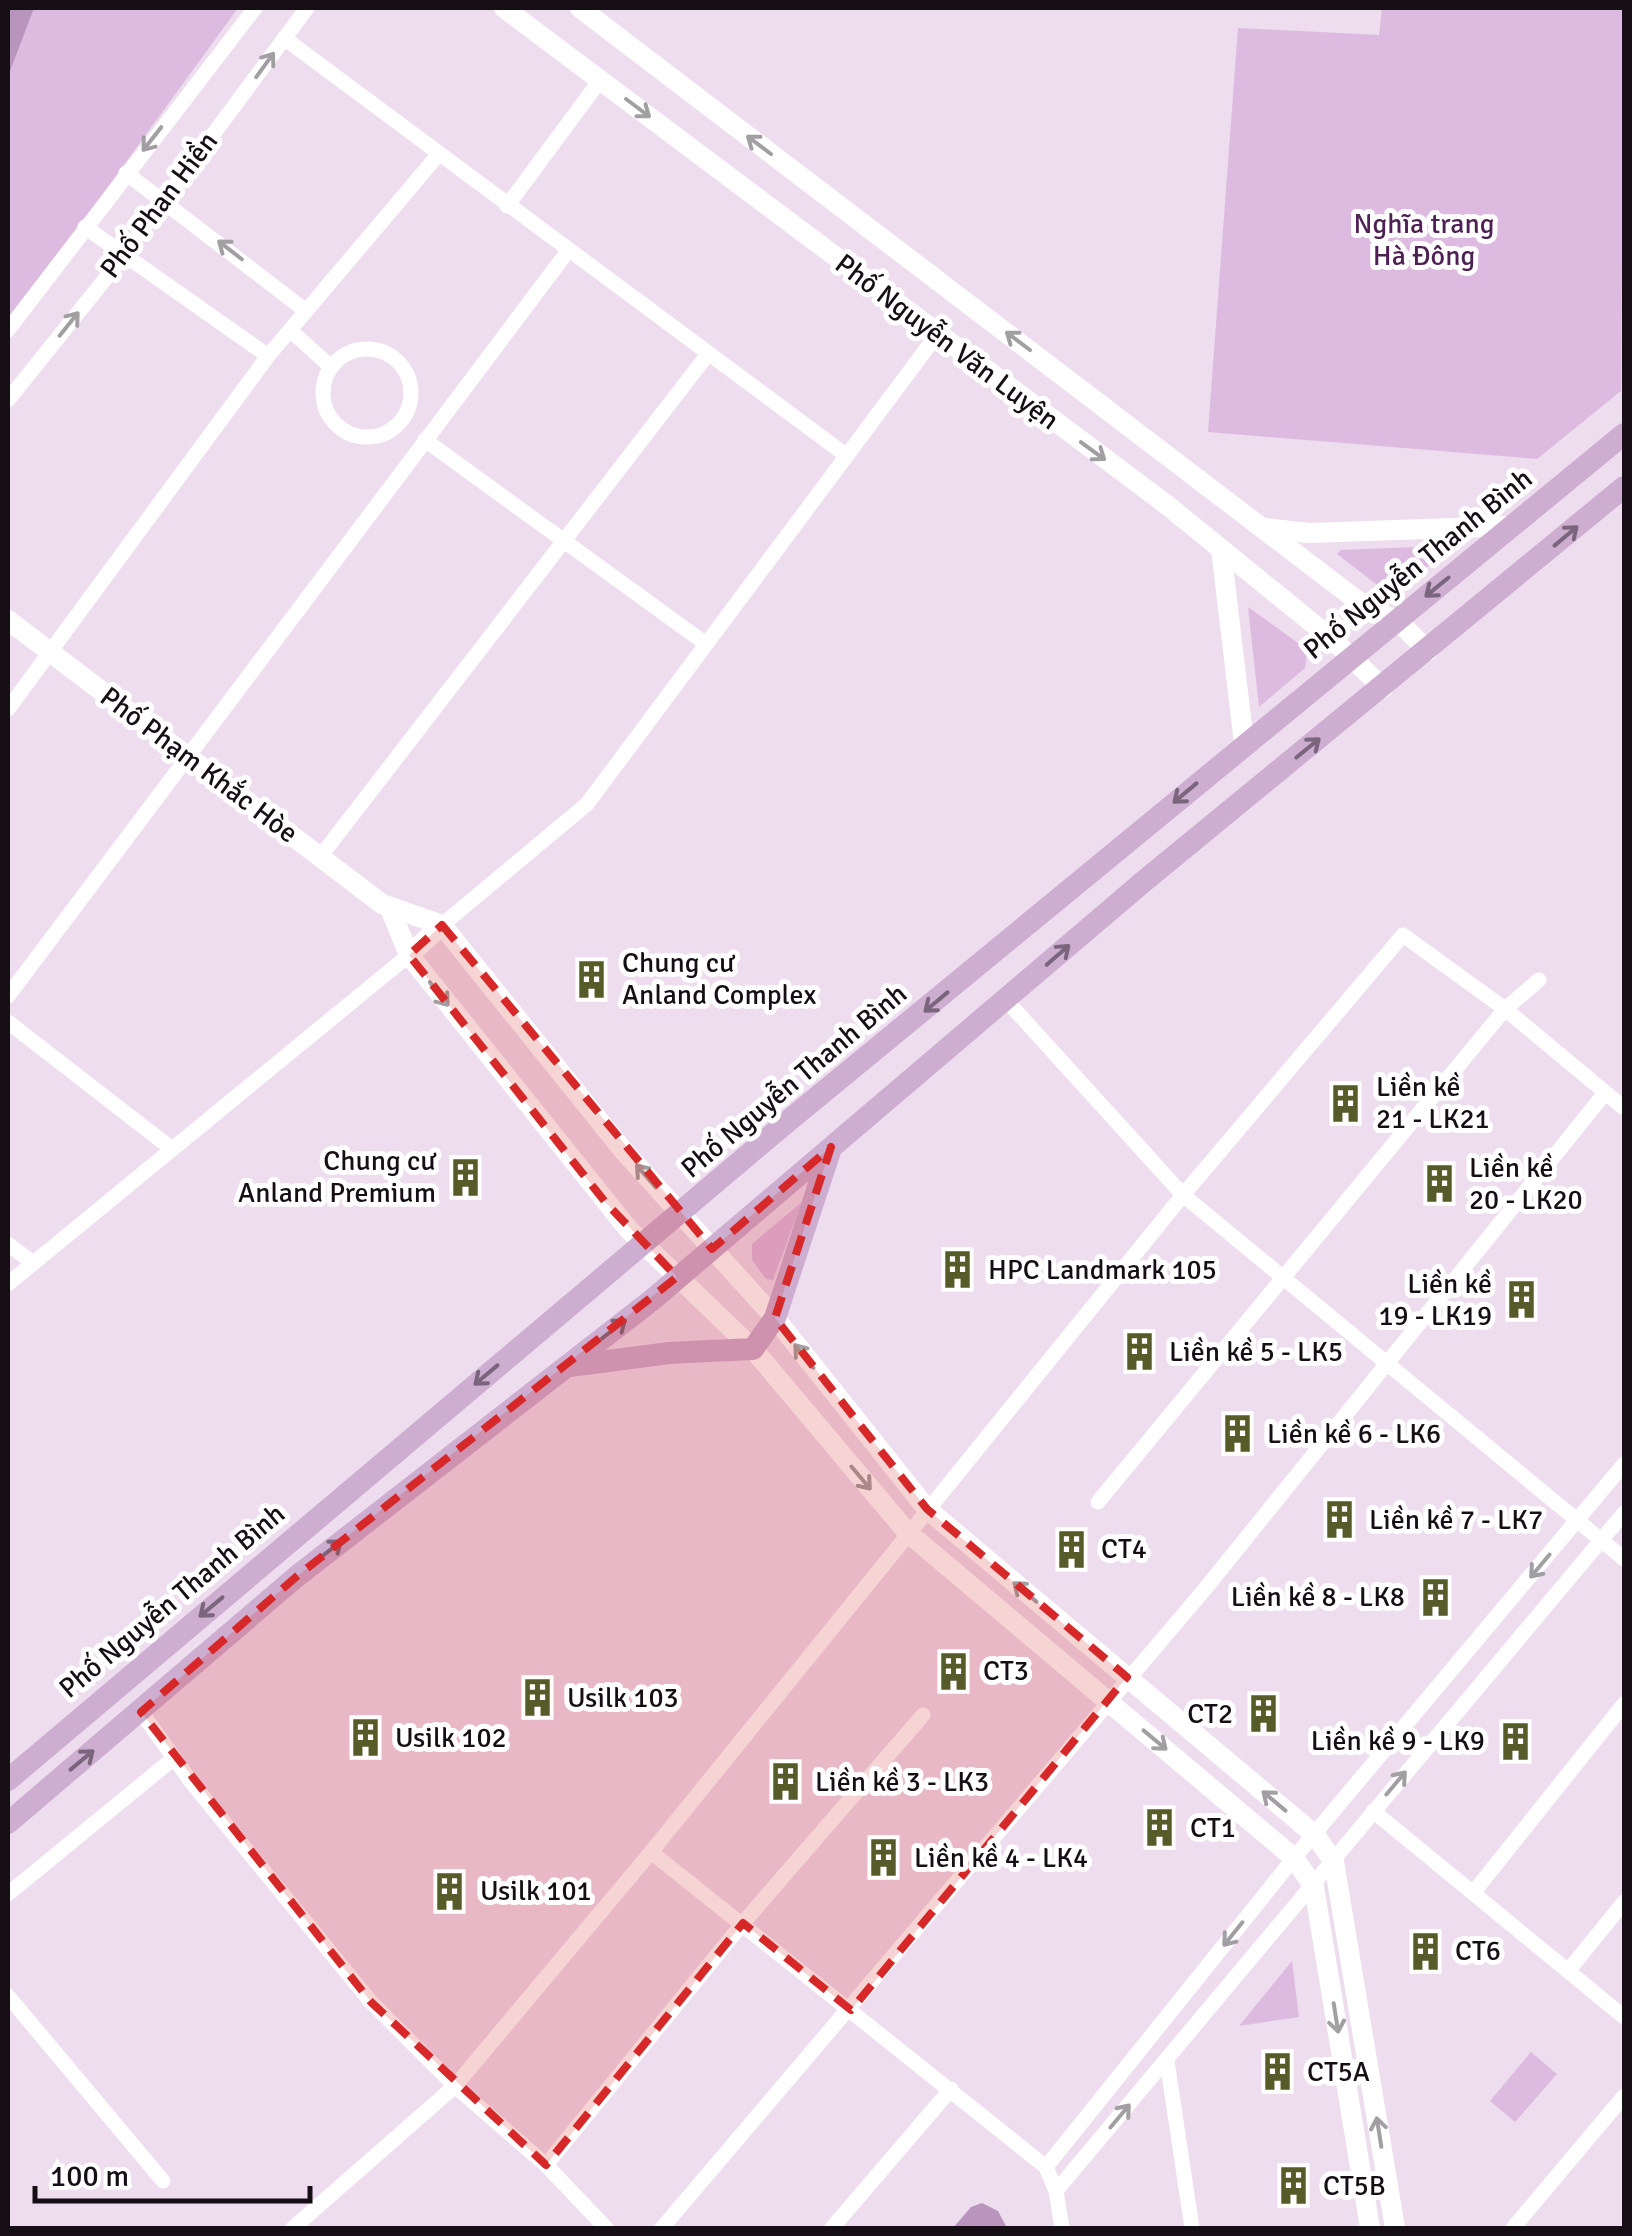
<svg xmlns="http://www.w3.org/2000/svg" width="1632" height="2236" font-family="Signika,sans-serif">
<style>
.green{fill:#ddbbe0}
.water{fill:#b994bc}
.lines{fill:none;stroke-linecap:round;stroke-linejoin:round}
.street{stroke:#fff;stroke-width:15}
.secondary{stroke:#fff;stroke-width:20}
.primary{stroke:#cdadd0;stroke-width:22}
.oneway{stroke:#a19fa1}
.oneway2{stroke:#7a667c}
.marked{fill:#d62828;fill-opacity:0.2;stroke:#d62828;stroke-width:8;stroke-dasharray:20 12;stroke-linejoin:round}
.labels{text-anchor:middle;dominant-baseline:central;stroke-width:10;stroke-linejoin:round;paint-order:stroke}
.street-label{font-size:28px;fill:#150f15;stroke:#fff}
.park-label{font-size:28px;fill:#4e2153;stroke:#fff}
.poi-label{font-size:28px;fill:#150f15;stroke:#fff;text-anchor:start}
</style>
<rect width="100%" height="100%" fill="#edddee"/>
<!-- green -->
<g class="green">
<path d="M8,8H238L8,324Z"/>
<path d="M1382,8H1624L1621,391L1537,459L1208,432L1238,28L1379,35Z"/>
<path d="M1441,546L1447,553L1396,589L1380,587L1337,554L1341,550Z"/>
<path d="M1248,607L1298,643L1307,655L1305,668L1259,707Z"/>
<path d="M802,1202L773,1280L766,1279L752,1260V1244Z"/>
<path d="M1292,1961L1299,2017L1239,2026Z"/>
<path d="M1531,2052L1557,2074L1515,2122L1490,2101Z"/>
</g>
<!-- water -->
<g class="water">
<path d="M8,8H34L10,71L8,70Z"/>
<path d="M982,2203L998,2211L1007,2228H953L971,2207Z"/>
</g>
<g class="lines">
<!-- street -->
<g class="street">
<path d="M284,38L847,456"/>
<path d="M126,173L306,311"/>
<path d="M507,206L601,79"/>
<path d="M85,227L268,356"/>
<path d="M8,330L255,8"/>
<path d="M290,330L330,366"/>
<circle cx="367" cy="393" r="44"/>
<path d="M8,400L110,273L307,8"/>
<path d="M425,440L706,644"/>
<path d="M8,709L268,356L438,155"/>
<path d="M320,857L708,354"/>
<path d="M442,925L587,804L936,336"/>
<path d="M8,996L568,251"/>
<path d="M1006,1000L1183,1195L1624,1559"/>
<path d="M8,1022L172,1149"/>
<path d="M8,1244L33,1263"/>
<path d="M8,1284L409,955"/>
<path d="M1098,1502L1505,1009L1539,980"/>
<path d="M141,1712L192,1783L371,2002L455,2086L546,2165L606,2228"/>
<path d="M1373,1811L1624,2017"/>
<path d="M651,1852L1046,2167L1056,2191L1062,2228"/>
<path d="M1473,1893L1624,1704"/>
<path d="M8,1894L174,1758"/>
<path d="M1568,1971L1624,1902"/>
<path d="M8,1996L163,2181"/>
<path d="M1167,2061L1192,2228"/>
<path d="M546,2165L743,1923L923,1715"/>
<path d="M1046,2167L1294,1858L1624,1464"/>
<path d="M1056,2191L1624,1513"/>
<path d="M293,2228L455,2086L651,1852L1183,1195L1403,935L1505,1009L1624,1108"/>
<path d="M662,2228L1205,1589L1605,1093"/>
<path d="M832,2228L951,2089"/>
<path d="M1513,2228L1624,2096"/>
</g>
<!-- secondary -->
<g class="secondary">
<path d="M504,8L1167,505L1332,639L1383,688"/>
<path d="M580,8L1367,608L1397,620L1428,651"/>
<path d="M1265,528L1309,533L1513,526"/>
<path d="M1221,549L1244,743"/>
<path d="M8,620L382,904L442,925L622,1149L775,1318L927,1509L1315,1835L1334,1862L1395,2228"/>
<path d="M391,911L409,955L629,1230L753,1349L907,1532L1294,1858L1314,1887L1370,2228"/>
<path d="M409,955L442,925"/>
</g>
<!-- primary -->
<g class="primary">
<path d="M570,1366L669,1353L753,1349L775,1318L830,1151"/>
<path d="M8,1780L787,1122L1624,434"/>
<path d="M8,1823L296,1577L652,1300L1143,882L1624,487"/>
</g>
</g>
<!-- one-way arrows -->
<defs><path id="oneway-shaft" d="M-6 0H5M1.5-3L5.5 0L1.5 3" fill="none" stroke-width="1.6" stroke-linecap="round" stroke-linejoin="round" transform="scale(2.5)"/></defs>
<g class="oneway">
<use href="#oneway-shaft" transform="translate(265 65) rotate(-54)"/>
<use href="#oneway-shaft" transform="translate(638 108) rotate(37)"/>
<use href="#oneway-shaft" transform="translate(152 139) rotate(128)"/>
<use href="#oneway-shaft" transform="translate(759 145) rotate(-143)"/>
<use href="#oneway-shaft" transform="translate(230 250) rotate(-142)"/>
<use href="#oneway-shaft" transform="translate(69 324) rotate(-51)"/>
<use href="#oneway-shaft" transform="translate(1018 341) rotate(-143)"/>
<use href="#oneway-shaft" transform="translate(1093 451) rotate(36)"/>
<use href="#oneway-shaft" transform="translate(439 994) rotate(52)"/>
<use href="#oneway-shaft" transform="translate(646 1176) rotate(-131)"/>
<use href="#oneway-shaft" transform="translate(804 1356) rotate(-129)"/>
<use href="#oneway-shaft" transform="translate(861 1478) rotate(50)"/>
<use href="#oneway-shaft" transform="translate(1540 1566) rotate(130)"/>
<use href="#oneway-shaft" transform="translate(1025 1592) rotate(-140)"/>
<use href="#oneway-shaft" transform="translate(1155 1740) rotate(40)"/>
<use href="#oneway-shaft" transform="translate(1396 1783) rotate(-50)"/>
<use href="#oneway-shaft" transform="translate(1274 1801) rotate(-140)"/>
<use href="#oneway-shaft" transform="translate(1233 1934) rotate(129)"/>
<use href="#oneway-shaft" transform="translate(1336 2018) rotate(81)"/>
<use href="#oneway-shaft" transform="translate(1120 2116) rotate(-50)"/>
<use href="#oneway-shaft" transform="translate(1379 2132) rotate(-99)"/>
</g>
<g class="oneway2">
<use href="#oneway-shaft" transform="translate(1566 536) rotate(-40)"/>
<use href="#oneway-shaft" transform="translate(1437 587) rotate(141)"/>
<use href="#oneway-shaft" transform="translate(1308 748) rotate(-39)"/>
<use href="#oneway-shaft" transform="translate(1185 793) rotate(140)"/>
<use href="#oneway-shaft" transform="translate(1058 955) rotate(-41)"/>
<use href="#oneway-shaft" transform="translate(936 1002) rotate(140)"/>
<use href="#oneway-shaft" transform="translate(614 1329) rotate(-38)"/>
<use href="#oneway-shaft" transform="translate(486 1375) rotate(140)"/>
<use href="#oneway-shaft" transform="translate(330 1550) rotate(-38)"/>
<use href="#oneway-shaft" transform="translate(211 1607) rotate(140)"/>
<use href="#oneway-shaft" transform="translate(82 1760) rotate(-40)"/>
</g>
<!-- marked area -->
<path class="marked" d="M442,925L712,1249L831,1147L775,1318L927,1509L1127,1677L851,2010L743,1923L546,2165L371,2002L141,1712L296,1577L677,1277L606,1203L409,955Z"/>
<!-- icons -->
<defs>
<symbol id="building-bare" viewBox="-9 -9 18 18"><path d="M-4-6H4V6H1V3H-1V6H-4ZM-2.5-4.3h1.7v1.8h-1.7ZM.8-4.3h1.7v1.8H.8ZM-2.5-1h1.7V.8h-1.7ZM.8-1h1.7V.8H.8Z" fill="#565b29" stroke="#fff" stroke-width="2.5" paint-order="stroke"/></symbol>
</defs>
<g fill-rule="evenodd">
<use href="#building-bare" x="564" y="952" width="55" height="55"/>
<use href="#building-bare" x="1318" y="1076" width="55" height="55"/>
<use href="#building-bare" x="438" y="1150" width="55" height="55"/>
<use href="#building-bare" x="1412" y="1156" width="55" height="55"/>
<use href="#building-bare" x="930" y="1242" width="55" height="55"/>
<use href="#building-bare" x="1494" y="1272" width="55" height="55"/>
<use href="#building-bare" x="1112" y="1324" width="55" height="55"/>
<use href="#building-bare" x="1210" y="1406" width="55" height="55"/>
<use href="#building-bare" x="1312" y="1492" width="55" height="55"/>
<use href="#building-bare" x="1044" y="1522" width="55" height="55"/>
<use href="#building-bare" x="1408" y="1570" width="55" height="55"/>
<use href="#building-bare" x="926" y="1644" width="55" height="55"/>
<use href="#building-bare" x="510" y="1670" width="55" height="55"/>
<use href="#building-bare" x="1236" y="1686" width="55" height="55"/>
<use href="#building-bare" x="338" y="1710" width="55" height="55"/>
<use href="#building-bare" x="1488" y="1714" width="55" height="55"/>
<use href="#building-bare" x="758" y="1754" width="55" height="55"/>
<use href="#building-bare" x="1132" y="1800" width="55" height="55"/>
<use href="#building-bare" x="856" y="1830" width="55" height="55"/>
<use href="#building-bare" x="422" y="1864" width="55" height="55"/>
<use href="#building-bare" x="1398" y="1924" width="55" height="55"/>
<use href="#building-bare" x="1250" y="2044" width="55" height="55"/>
<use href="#building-bare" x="1266" y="2158" width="55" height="55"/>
</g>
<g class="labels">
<!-- street labels -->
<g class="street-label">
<text transform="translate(159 205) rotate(-53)">Phố Phan Hiền</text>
<text transform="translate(947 342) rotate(37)">Phố Nguyễn Văn Luyện</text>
<text transform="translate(1418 564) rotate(-39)">Phố Nguyễn Thanh Bình</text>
<text transform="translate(199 765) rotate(37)">Phố Phạm Khắc Hòe</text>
<text transform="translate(794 1081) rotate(-40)">Phố Nguyễn Thanh Bình</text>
<text transform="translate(172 1601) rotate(-40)">Phố Nguyễn Thanh Bình</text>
</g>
<!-- park labels -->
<g class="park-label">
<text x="1424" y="224">Nghĩa trang<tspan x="1424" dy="32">Hà Đông</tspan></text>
</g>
<!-- poi labels -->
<g class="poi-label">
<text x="622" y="963">Chung cư<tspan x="622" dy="32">Anland Complex</tspan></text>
<text x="1376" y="1087">Liền kề<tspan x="1376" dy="32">21 - LK21</tspan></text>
<text x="436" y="1161" text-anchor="end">Chung cư<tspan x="436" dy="32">Anland Premium</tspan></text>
<text x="1469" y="1168">Liền kề<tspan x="1469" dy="32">20 - LK20</tspan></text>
<text x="988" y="1270">HPC Landmark 105</text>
<text x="1492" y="1284" text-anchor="end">Liền kề<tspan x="1492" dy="32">19 - LK19</tspan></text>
<text x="1169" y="1352">Liền kề 5 - LK5</text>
<text x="1267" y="1434">Liền kề 6 - LK6</text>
<text x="1369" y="1520">Liền kề 7 - LK7</text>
<text x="1101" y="1549">CT4</text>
<text x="1405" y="1597" text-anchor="end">Liền kề 8 - LK8</text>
<text x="983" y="1671">CT3</text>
<text x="567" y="1698">Usilk 103</text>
<text x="1233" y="1714" text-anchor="end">CT2</text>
<text x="395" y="1738">Usilk 102</text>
<text x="1485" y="1741" text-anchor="end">Liền kề 9 - LK9</text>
<text x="815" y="1782">Liền kề 3 - LK3</text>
<text x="1190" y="1828">CT1</text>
<text x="914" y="1858">Liền kề 4 - LK4</text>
<text x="480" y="1891">Usilk 101</text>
<text x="1455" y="1951">CT6</text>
<text x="1307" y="2072">CT5A</text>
<text x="1323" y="2186">CT5B</text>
</g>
</g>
<!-- border -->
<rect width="1632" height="2236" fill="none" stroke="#150f15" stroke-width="20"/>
<!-- scale -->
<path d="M35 2186v15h275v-15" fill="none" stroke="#150f15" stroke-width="5"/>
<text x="50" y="2186" font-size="30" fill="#150f15" stroke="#ffffff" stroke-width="8" paint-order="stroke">100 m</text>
</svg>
